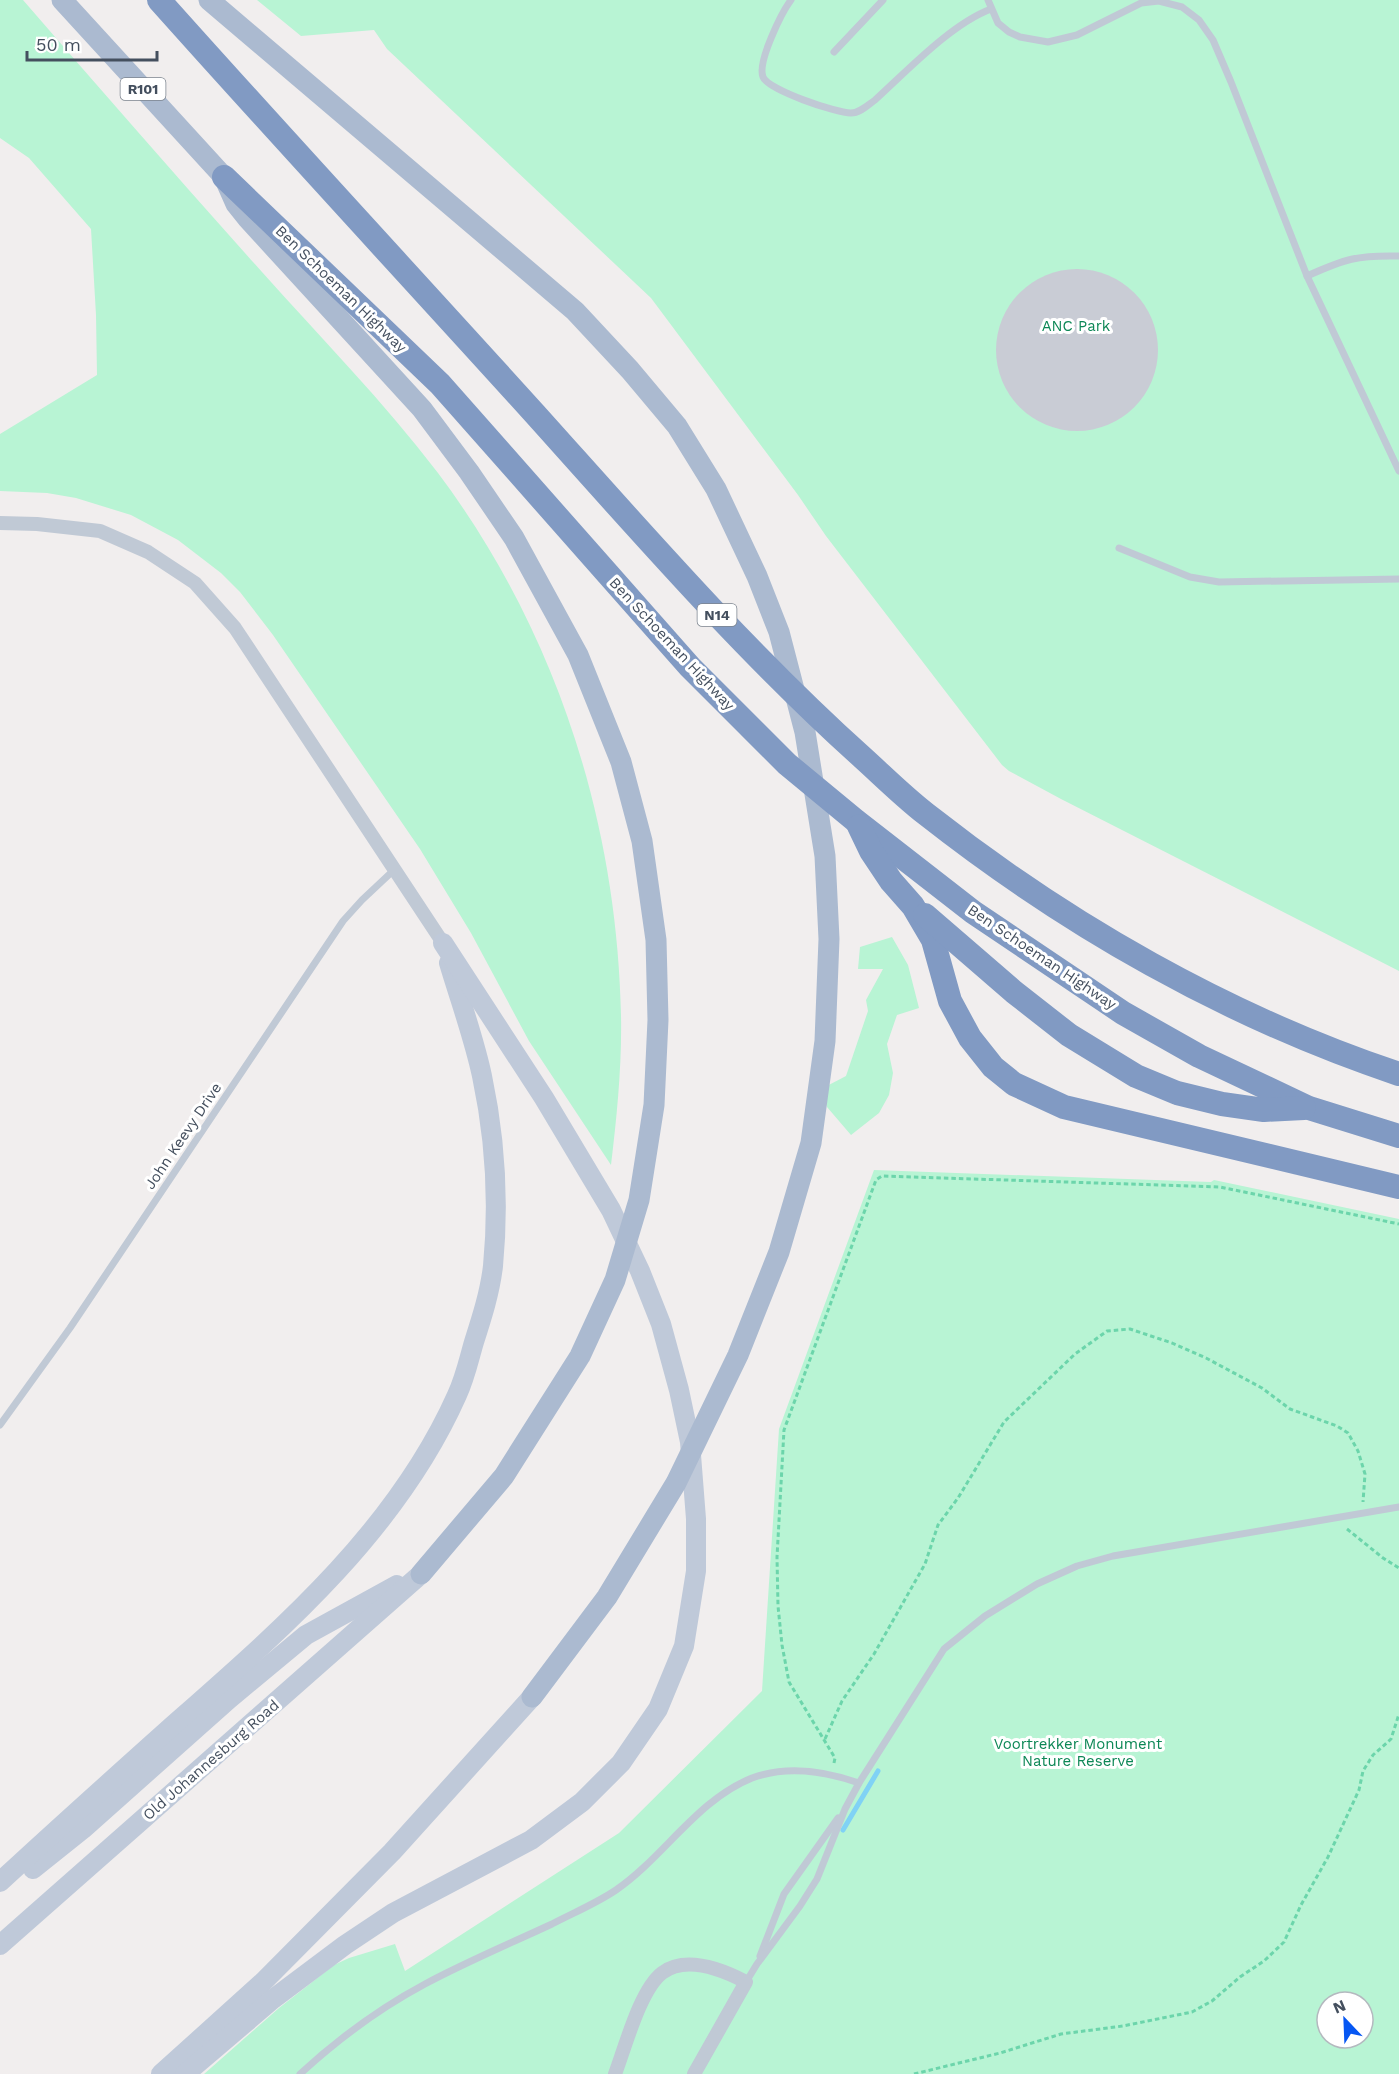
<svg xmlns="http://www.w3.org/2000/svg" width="1399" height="2074" font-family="'Work Sans',sans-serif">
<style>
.green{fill:#b8f4d4;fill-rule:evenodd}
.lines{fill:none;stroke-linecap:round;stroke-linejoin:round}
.stream{stroke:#80d2f5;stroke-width:5}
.building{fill:#c9ccd5}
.path{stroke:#6cd5ab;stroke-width:3;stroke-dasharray:4.5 3;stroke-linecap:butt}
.lane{stroke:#c0c9d5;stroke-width:7}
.street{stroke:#c0c9d5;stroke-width:14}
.secondary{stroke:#bfc9d9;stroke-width:20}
.primary{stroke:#abbad0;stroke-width:21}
.highway{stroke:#819ac3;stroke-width:24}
.labels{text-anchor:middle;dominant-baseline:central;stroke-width:6;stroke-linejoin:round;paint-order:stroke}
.shield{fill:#fff;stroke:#7c848e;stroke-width:1.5}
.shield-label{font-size:14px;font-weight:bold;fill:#444f5e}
.street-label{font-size:15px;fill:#444f5e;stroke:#fff}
.park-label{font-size:15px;fill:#0d8756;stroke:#fff}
</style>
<rect width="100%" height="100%" fill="#f1eeee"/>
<!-- green -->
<g class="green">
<path d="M0,0H23C102,91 181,182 262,272C321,338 384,402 438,473C555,629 617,820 621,1015C622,1065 617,1115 611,1165L529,1041L471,933L420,849L273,635L240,592L221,573L178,540L131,515L76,498L47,493L0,491V434L97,375L96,315L91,229L29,158L0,138Z"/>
<path d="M257,0H1399V971L1061,799L1009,771L1002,765L826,536L798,495L651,298L387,49L374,30L301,36Z"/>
<path d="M892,937L908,965L919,1008L897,1015L887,1044L893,1073L889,1095L879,1113L851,1135L827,1107L823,1088L846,1076L868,1011L866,1000L883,969H858L860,947Z"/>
<path d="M874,1170L1211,1182L1214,1180L1399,1219V2074H204L279,2008L334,1965L349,1958L395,1944L405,1971L619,1833L762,1691L779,1429ZM1327,2002H1363V2038H1327Z"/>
</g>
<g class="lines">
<!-- stream -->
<path class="stream" d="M843,1830L878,1771"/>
</g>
<!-- building -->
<circle class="building" cx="1077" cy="350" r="81"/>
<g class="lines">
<!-- path -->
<g class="path">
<path d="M1347,1529L1383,1558L1399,1568"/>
<path d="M825,1739L842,1701L874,1654L925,1564L938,1525L958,1498L1004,1422L1075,1354L1107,1331L1130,1329L1172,1343L1206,1358L1262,1388L1290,1409L1337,1426L1348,1433L1358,1451L1365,1474L1363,1502"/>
<path d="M834,1763L835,1758L789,1682L782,1645L778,1606L777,1557L784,1430L876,1180L882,1176L1220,1187L1399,1224"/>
<path d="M914,2074L1000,2053L1061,2034L1123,2026L1192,2012L1212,2001L1240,1977L1264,1961L1284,1942L1301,1905L1328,1857L1359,1790L1363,1771L1373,1755L1391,1739L1399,1714"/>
</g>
<!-- lane -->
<g class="lane">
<path d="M791,0C782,12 757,62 763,77C768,90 836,113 851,113C860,113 868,105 875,100C907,71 951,24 991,9"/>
<path d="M988,0L998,23L1009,32L1020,37L1048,42L1077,35L1141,3L1159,1L1182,7L1199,20L1213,40L1231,82L1307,276L1399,471"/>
<path d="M834,52L883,0"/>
<path d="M1307,276C1345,259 1357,255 1399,256"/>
<path d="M1119,548L1190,577L1219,582L1399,579"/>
<path d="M0,1425L70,1328L343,921L362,900L395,869"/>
<path d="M760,1956L784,1894L838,1818"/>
<path d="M746,1982L757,1964L800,1906L817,1879L845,1809L859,1783L944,1649L985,1616L1037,1584L1077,1566L1113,1556L1399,1507"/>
<path d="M300,2074C337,2040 380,2008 425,1984C466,1962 509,1944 552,1924C573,1913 597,1903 616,1890C664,1857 697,1800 752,1778C787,1765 825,1771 859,1783"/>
</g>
<!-- street -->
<g class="street">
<path d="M0,523L37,524L100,531L148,552L195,583L235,628L443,943"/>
<path d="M615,2074C625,2048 640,1990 662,1973C686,1955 723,1970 746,1982L694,2074"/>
</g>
<!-- secondary -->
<g class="secondary">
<path d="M33,1869L83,1829L229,1699L306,1635L397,1585"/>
<path d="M0,1882C56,1830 113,1779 170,1728C280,1631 396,1532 457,1395C465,1378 469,1359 474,1342C482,1317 490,1292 493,1266C499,1203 495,1137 482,1076C474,1038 460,1000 449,963"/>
<path d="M0,1945L421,1574"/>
<path d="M161,2074L263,1982L392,1852L532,1697"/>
<path d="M185,2074L273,1999L345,1945L393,1913L531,1840L582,1802L621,1763L658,1709L684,1646L696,1571V1519L690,1442L679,1390L661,1324L640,1271L611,1210L544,1098L443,943"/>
</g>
<!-- primary -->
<g class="primary">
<path d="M62,0L224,177L236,204L248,219L422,409L469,472L514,538L578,655L621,762L642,841L656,940L658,1020L654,1105L639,1200L615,1280L580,1356L504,1476L421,1574"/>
<path d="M209,0L575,311L630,370L677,426L716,489L757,576L779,632L805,732L825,856L829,939L825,1041L811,1143L779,1252L738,1355L676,1483L607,1597L532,1697"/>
</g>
<!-- highway -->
<g class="highway">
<path d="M159,0C283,139 410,276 535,414C641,532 745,652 863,758C884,777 904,797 926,814C1067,925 1228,1017 1399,1074"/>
<path d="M224,177L440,384L690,667L787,764L856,821L973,912L1123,1013L1199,1056L1309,1108L1399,1136"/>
<path d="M859,826L871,851L891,881L913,906L933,940L950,1001L970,1038L993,1067L1014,1084L1064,1107L1399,1187"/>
<path d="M925,915L1014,992L1069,1035L1136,1076L1177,1093L1222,1104L1264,1110L1304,1108"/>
</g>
</g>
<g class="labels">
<!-- shield labels -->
<g class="shield">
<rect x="120.5" y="78" width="45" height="22" rx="4.5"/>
<rect x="697.5" y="604" width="39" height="22" rx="4.5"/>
</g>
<g class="shield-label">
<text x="143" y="89">R101</text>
<text x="717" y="615">N14</text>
</g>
<!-- street labels -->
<g class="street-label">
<text transform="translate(341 289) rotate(44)">Ben Schoeman Highway</text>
<text transform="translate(672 644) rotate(47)">Ben Schoeman Highway</text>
<text transform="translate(1042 957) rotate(34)">Ben Schoeman Highway</text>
<text transform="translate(183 1136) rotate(-56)">John Keevy Drive</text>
<text transform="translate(211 1760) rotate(-41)">Old Johannesburg Road</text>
</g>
<!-- park labels -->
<g class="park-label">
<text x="1076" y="326">ANC Park</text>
<text x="1078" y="1744">Voortrekker Monument<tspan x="1078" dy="17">Nature Reserve</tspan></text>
</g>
</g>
<!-- north arrow -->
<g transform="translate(1345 2020) rotate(337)"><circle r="28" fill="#ffffff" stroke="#b4b9bf" stroke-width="1.5"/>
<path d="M0-4.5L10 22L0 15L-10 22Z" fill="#0657f3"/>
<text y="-9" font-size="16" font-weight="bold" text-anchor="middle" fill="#444f5e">N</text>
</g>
<!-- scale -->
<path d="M27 51v9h130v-9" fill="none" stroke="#444f5e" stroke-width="3"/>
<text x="36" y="51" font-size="18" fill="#444f5e" stroke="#ffffff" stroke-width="4.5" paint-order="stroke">50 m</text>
</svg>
